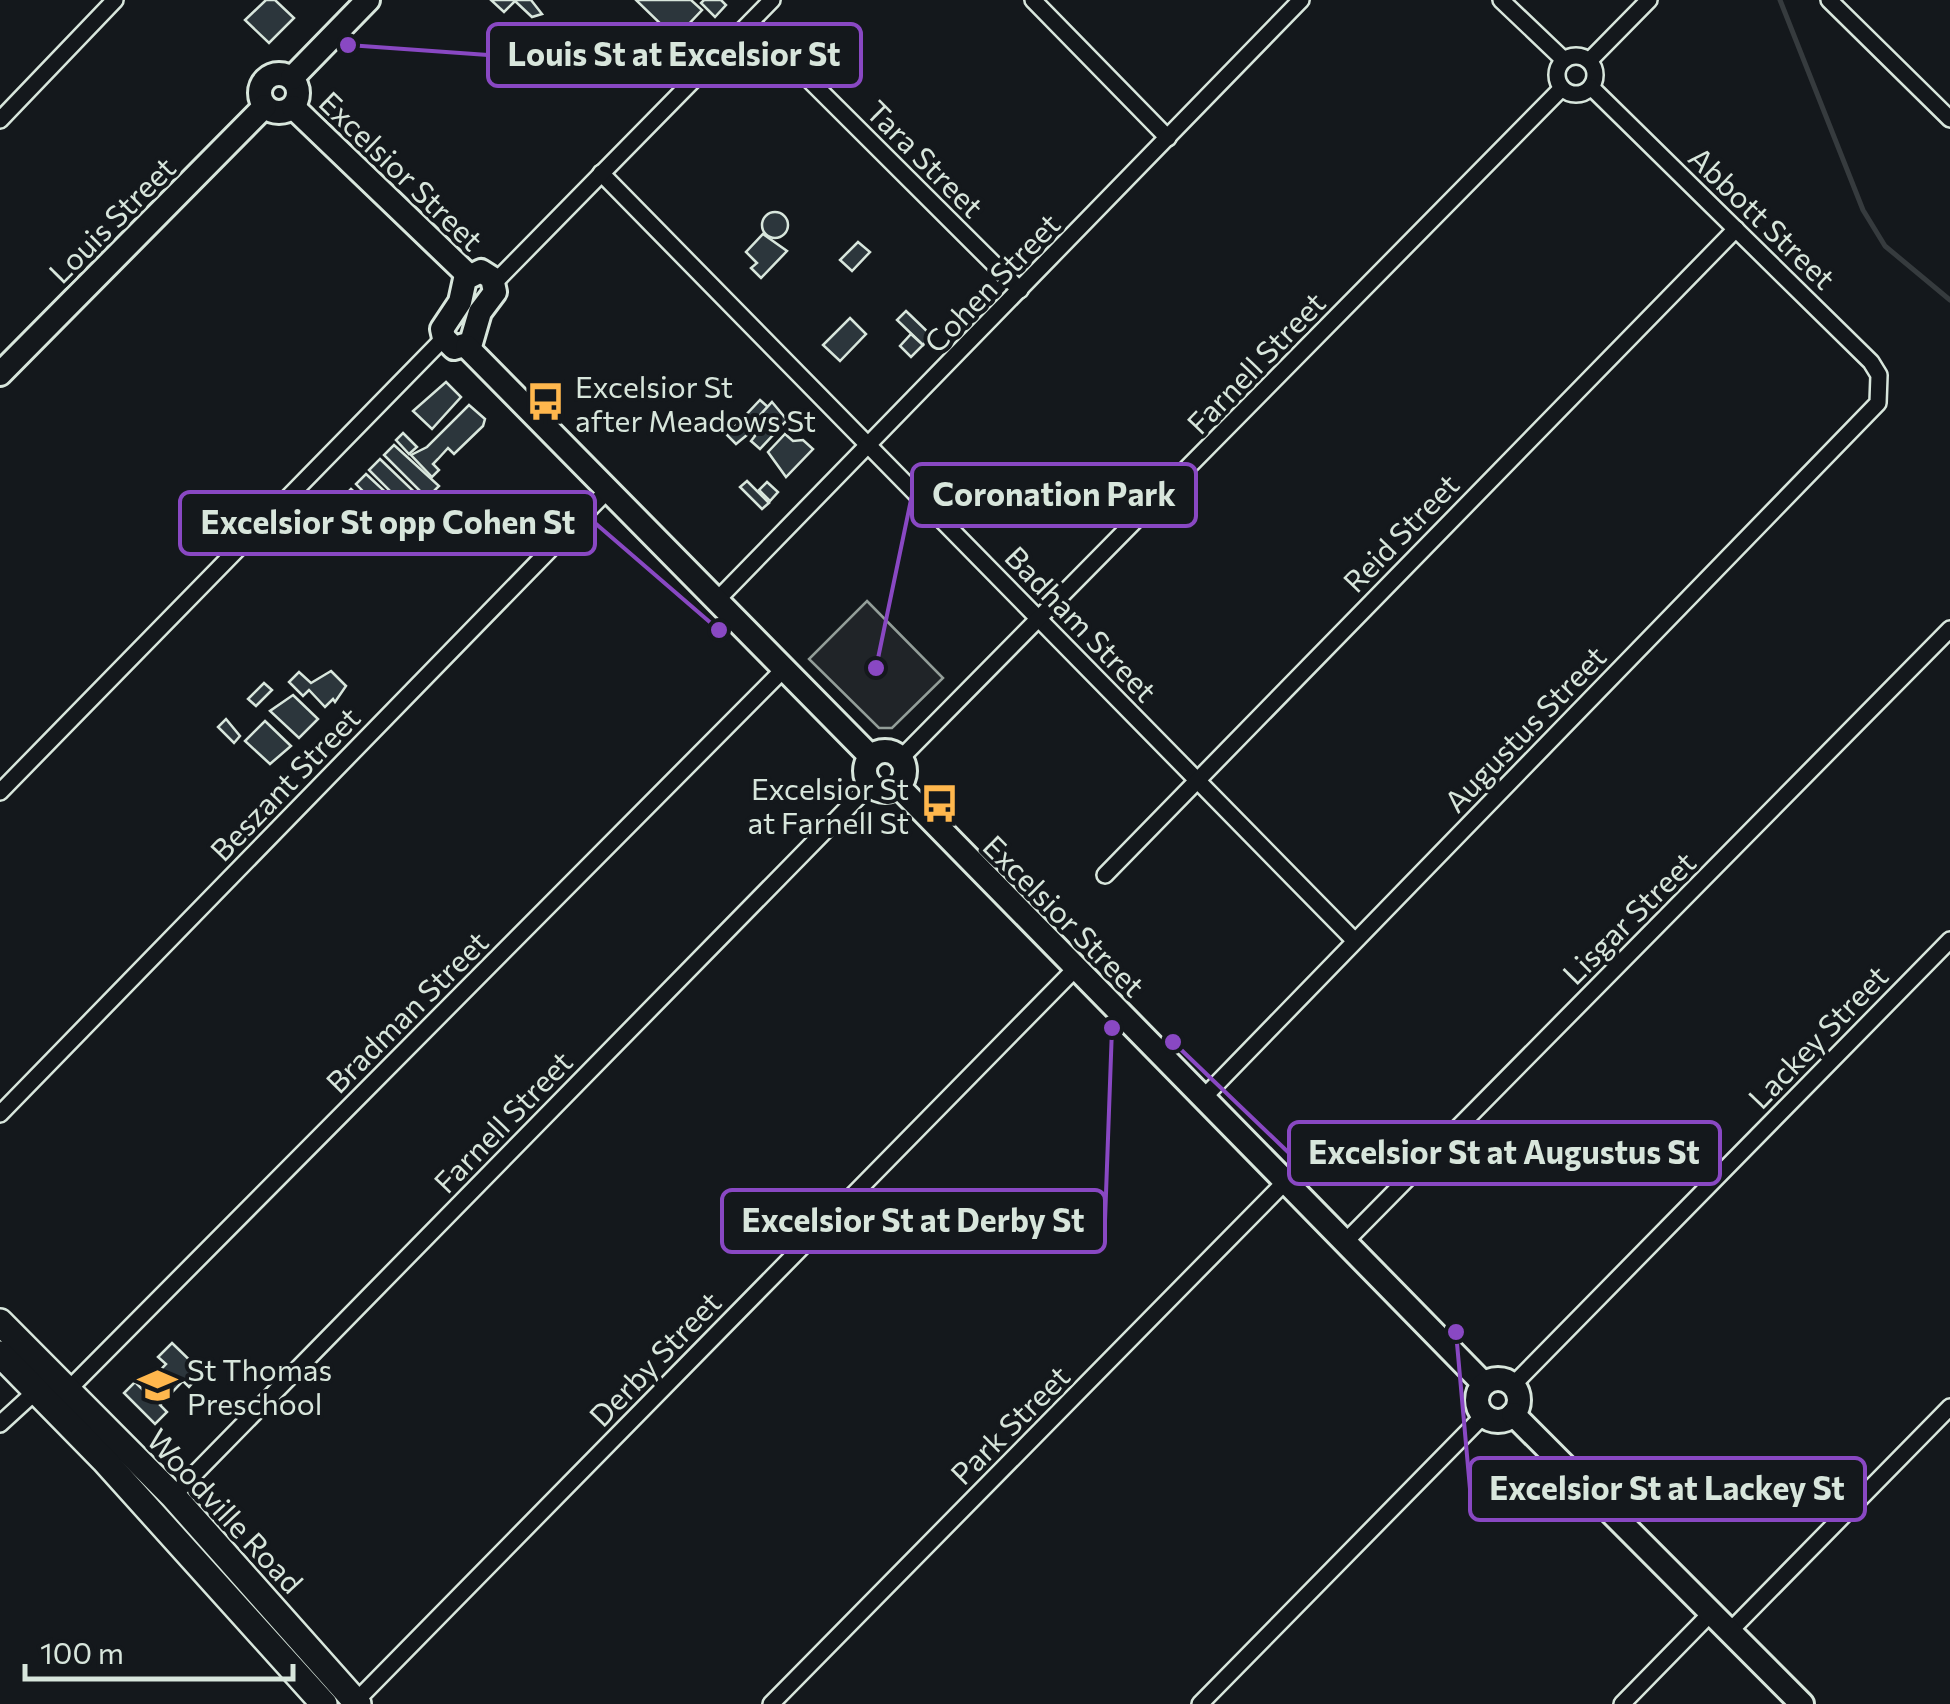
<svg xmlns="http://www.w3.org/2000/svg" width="1950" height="1704" font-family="Commissioner,sans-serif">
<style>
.green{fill:#202428;stroke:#939e99;stroke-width:2.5}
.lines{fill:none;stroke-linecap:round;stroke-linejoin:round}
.stream{stroke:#363b3e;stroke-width:5}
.building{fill:#2c363c;stroke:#d8e6dc;stroke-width:2.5}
.street-casing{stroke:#d8e6dc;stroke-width:20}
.secondary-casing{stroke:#d8e6dc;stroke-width:28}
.primary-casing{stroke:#d8e6dc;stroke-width:30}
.street{stroke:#14181c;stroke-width:15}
.secondary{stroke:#14181c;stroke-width:22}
.primary{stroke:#14181c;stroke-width:25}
.labels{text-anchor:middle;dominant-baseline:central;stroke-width:8;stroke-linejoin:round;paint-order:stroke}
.street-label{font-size:30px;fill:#d8e6dc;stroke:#14181c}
.poi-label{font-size:30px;fill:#d8e6dc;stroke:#14181c;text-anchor:start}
.leader{fill:none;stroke:#8948c3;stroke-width:4}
.callout-dot{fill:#8948c3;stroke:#14181c;stroke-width:4}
.callout{fill:#14181c;stroke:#8948c3;stroke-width:4}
.callout-label{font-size:32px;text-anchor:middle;font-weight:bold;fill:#d8e6dc}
</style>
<rect width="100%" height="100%" fill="#14181c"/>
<!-- green -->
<path class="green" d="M867,601L943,678L892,728H879L809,659Z"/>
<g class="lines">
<!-- stream -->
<path class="stream" d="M1780,0L1863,210L1885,246L1950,300"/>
</g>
<!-- building -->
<g class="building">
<path d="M266,0H275L294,18L269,43L245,20Z"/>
<path d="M491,0H531L542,14L532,17L515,1L504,12Z"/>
<path d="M636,0H691L702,10L683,30L679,26L671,34Z"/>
<path d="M704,0H721L726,5L715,17L701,3Z"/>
<circle cx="775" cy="225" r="13"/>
<path d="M763,234L787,251L761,278L751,268L757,263L746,252Z"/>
<path d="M858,242L870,252L852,271L840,260Z"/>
<path d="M906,311L932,336L923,345L897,320Z"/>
<path d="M850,318L866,334L840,361L823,345Z"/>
<path d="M911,334L923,345L911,357L900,346Z"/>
<path d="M446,382L461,397L432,429L413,411Z"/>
<path d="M760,400L768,407L749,427L753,430L736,444L727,435Z"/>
<path d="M772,402L787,420L760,449L751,441L755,436L749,427Z"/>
<path d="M469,405L485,419L483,426L454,454L448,448L438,459L433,464L439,470L432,477L411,455L427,447Z"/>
<path d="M403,433L417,447L409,454L396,440Z"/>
<path d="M785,434L793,441L803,440L813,449L786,477L768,452Z"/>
<path d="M394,445L439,486L427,498L384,455Z"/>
<path d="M380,459L431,508L419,520L369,470Z"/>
<path d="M366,474L410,515L398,527L356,484Z"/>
<path d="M747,481L769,503L762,509L740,487Z"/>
<path d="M767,482L778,492L770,501L759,490Z"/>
<path d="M351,489L396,530L384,542L341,499Z"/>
<path d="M331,671L346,686L335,702L333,699L325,707L309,690L303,696L289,682L299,672L311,683Z"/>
<path d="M264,683L272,690L256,706L248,699Z"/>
<path d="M293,695L318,719L299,738L270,711Z"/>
<path d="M226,719L240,736L234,743L218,727Z"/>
<path d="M265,721L291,746L270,764L245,741Z"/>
<path d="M172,1343L202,1372L189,1387L183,1381L160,1405L167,1412L155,1424L124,1393L135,1382L142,1389L166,1364L158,1357Z"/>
</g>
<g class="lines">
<defs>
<g id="street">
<path d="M1033,0L1168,138"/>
<path d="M1501,0L1564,60"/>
<path d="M1829,0L1950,119"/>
<path d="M751,22L1020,290"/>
<circle cx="1576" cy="75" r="19"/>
<path d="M1589,61L1649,0"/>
<path d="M0,120L115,0"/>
<path d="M601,173L1354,940"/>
<path d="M495,282L772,0"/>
<path d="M717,600L1301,0"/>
<path d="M901,758L1562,88"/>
<path d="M0,792L444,338"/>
<path d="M1105,875L1736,229"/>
<path d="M1203,1098L1878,403L1879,375L1871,362L1591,87"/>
<path d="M0,1114L608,490"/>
<path d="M1345,1242L1950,629"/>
<path d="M1513,1385L1950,940"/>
<path d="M68,1390L783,670"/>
<path d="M0,1424L35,1392"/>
<path d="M173,1496L870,785"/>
<path d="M1730,1631L1950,1407"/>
<path d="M356,1701L1076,968"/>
<path d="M771,1704L1285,1182"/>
<path d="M1200,1704L1484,1415"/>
<path d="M1622,1704L1711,1613"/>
</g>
<g id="secondary">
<circle cx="279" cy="93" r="19"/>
<path d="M292,78L368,0"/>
<path d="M293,107L469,276"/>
<path d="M481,271L492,278L495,292L480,312L471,343L454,348L444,338L442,329L460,302L465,279Z"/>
<path d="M467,347L871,757"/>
<path d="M0,374L265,106"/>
<circle cx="885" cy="771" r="20"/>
<path d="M899,787L1484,1384"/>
<circle cx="1498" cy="1400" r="21"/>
<path d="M1513,1414L1802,1704"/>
</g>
<g id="primary">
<path d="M0,1322L173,1496L358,1704"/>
<path d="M0,1354L104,1460L324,1704"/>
</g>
</defs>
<!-- street casing -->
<use href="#street" class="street-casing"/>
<!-- secondary casing -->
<use href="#secondary" class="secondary-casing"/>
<!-- primary casing -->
<use href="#primary" class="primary-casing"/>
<!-- street -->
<use href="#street" class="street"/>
<!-- secondary -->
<use href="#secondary" class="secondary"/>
<!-- primary -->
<use href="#primary" class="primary"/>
</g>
<!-- icons -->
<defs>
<symbol id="bus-bare" viewBox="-9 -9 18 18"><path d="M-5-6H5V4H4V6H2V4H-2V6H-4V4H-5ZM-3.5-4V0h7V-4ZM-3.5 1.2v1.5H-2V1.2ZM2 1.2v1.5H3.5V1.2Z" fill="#ffb74d" stroke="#14181c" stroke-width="2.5" paint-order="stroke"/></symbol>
<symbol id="school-bare" viewBox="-9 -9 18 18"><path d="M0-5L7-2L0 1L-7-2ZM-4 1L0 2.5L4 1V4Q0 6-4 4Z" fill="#ffb74d" stroke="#14181c" stroke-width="2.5" paint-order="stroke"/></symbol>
</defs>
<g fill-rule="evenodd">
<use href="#bus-bare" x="518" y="374" width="55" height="55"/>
<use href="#bus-bare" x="912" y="776" width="55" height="55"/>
<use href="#school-bare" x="130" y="1358" width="55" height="55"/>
</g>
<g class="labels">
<!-- street labels -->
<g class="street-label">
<text transform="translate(926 158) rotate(45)">Tara Street</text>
<text transform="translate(402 170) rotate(44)">Excelsior Street</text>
<text transform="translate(1763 217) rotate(44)">Abbott Street</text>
<text transform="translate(111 219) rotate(-45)">Louis Street</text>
<text transform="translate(991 282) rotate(-46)">Cohen Street</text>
<text transform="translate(1255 362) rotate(-46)">Farnell Street</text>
<text transform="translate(1400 532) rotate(-46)">Reid Street</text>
<text transform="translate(1082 623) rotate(46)">Badham Street</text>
<text transform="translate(1524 728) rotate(-46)">Augustus Street</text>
<text transform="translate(284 783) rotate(-46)">Beszant Street</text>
<text transform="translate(1065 915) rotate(45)">Excelsior Street</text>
<text transform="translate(1628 917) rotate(-45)">Lisgar Street</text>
<text transform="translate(406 1011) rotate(-45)">Bradman Street</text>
<text transform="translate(1817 1036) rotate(-46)">Lackey Street</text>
<text transform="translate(502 1121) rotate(-46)">Farnell Street</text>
<text transform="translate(654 1358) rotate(-46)">Derby Street</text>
<text transform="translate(1009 1424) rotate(-45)">Park Street</text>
<text transform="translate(226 1510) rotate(47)">Woodville Road</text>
</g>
<!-- poi labels -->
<g class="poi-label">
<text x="575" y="385">Excelsior St<tspan x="575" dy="34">after Meadows St</tspan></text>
<text x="909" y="787" text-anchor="end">Excelsior St<tspan x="909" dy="34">at Farnell St</tspan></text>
<text x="187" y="1368">St Thomas<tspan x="187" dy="34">Preschool</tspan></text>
</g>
</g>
<!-- callouts -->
<path class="leader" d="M348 45L488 55M876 668L912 495M719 630L595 523M1173 1042L1289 1153M1112 1028L1105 1221M1456 1332L1470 1489"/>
<g class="callout-dot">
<circle cx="348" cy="45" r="10"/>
<circle cx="876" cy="668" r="10"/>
<circle cx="719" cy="630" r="10"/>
<circle cx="1173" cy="1042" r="10"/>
<circle cx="1112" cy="1028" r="10"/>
<circle cx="1456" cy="1332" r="10"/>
</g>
<g class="callout">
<rect x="488" y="24" width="373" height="62" rx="10"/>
<rect x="912" y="464" width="284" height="62" rx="10"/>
<rect x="180" y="492" width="415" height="62" rx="10"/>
<rect x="1289" y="1122" width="431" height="62" rx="10"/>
<rect x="722" y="1190" width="383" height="62" rx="10"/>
<rect x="1470" y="1458" width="395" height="62" rx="10"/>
</g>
<g class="callout-label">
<text x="674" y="66">Louis St at Excelsior St</text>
<text x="1054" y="506">Coronation Park</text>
<text x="388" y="534">Excelsior St opp Cohen St</text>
<text x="1504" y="1164">Excelsior St at Augustus St</text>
<text x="913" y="1232">Excelsior St at Derby St</text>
<text x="1667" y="1500">Excelsior St at Lackey St</text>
</g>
<!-- scale -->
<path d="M25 1664v15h268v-15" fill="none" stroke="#d8e6dc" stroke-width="5"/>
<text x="40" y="1664" font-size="30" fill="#d8e6dc" stroke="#14181c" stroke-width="8" paint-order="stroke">100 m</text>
</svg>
